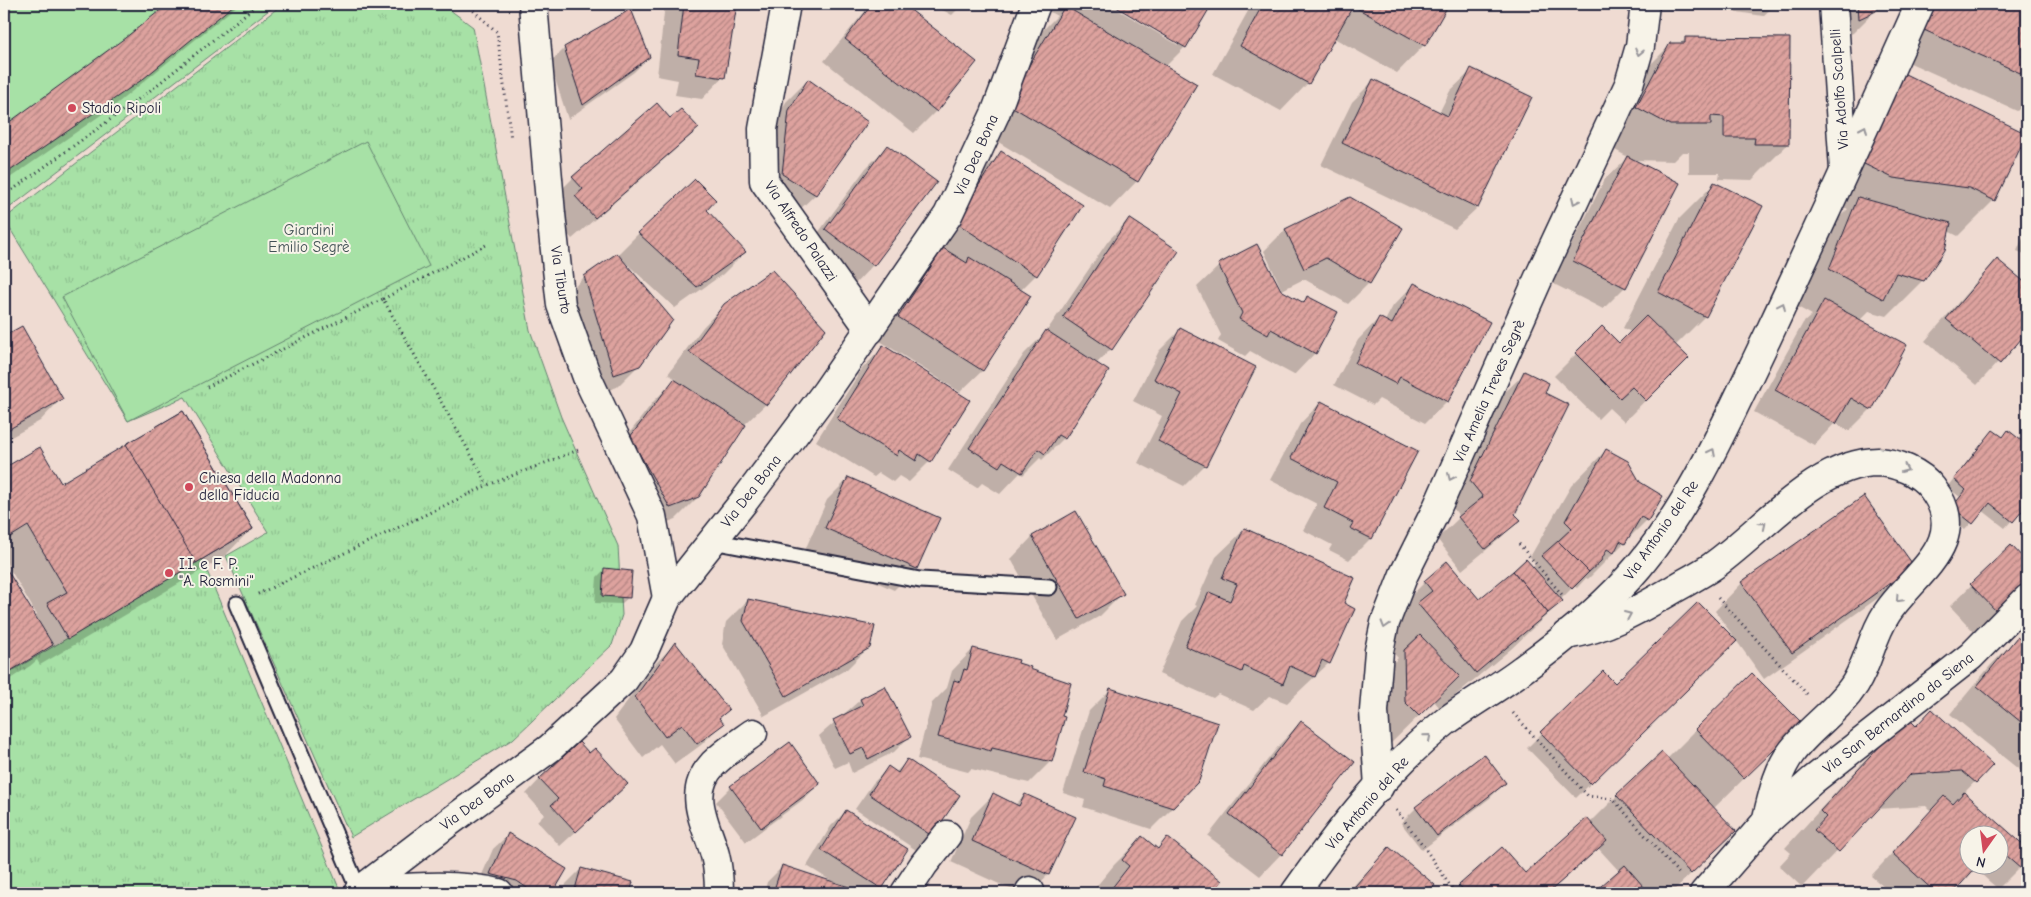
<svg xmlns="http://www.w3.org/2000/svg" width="2031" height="897" font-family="'Comic Neue',sans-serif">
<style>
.park{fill:url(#park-tufts);stroke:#648270}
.garden{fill:#a7e1a6;stroke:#648270}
.shadow{fill:#0003;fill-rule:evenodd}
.building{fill:url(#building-hatch);stroke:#22223b}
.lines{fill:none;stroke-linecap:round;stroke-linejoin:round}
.service-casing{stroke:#22223b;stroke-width:19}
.minor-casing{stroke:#22223b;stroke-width:31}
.path{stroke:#22223b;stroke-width:3;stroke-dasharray:1 4;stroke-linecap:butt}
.service{stroke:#f7f3e8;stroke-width:15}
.minor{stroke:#f7f3e8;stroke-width:28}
.oneway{stroke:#97959a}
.poi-dot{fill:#d1495b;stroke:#f7f3e8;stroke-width:2}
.labels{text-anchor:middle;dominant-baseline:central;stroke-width:4;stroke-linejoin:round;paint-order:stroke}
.street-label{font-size:15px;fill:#22223b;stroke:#f7f3e8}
.poi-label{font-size:15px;fill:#22223b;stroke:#f7f3e8;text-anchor:start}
.park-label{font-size:15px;fill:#435256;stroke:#f7f3e8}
</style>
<defs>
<pattern id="park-tufts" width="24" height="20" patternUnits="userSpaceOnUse" patternTransform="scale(1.25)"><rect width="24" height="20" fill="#a7e1a6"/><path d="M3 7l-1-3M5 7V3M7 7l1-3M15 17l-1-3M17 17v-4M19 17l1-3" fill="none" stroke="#8fc190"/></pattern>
<pattern id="building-hatch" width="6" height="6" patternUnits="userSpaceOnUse" patternTransform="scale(1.25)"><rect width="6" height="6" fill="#dda29e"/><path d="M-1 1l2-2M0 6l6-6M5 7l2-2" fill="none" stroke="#b38482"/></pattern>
</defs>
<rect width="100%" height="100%" fill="#efdbd2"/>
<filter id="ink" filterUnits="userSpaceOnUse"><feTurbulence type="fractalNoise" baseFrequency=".02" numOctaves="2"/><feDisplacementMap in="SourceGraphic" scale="10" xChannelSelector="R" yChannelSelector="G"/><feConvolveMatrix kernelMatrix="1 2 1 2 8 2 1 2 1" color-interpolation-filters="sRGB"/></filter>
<g filter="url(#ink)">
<!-- park -->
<g class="park">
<path d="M283,4H442L473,27L530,330L561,417L618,546L622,615L612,645L513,739L351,837L226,556L268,532L185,397L128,421L4,219Z"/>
<path d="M202,559L341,893H4V663L10,672Z"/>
</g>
<!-- garden -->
<g class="garden">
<path d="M4,4H277L4,212Z"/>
<path d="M366,141L429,266L128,421L62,297Z"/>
</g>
<!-- shadow -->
<g class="shadow">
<path d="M171,4H239L114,106L4,182V128L125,39Z"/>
<path d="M665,4H736L723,77L702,99L675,95L678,80L657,76Z"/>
<path d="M871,4H901L975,62L936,111L914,133L824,61Z"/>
<path d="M931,4H963L952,15Z"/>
<path d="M1036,4H1108L1178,45V42L1113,4H1210L1185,47L1165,67L1137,181L1110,209L980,131L1038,35L1057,16Z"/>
<path d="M1252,4H1447L1424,45L1397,73L1334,38L1308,83L1281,111L1213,74Z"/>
<path d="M1686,4H1776L1763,16Z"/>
<path d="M1835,4H1878L1875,11L1853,33L1838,39Z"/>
<path d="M1922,4H2027V101L2017,111L1897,57Z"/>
<path d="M1686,38L1788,144L1752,180L1719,179L1720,173H1689V152H1682L1673,161L1632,160L1678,184L1625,287L1603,309L1552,283L1605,179L1628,157L1602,143L1635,80L1671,44H1680Z"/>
<path d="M565,48L649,57L634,72L568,119L550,63Z"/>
<path d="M1472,70L1530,98L1477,208L1455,229L1321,165L1352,102L1373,81L1439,113L1450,91Z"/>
<path d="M808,80L816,194L794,215L761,196L768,133L786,102Z"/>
<path d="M1868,110L1994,200L1958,236L1948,231L1923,280L1887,316L1869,311L1859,321L1871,409L1849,431L1835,423L1814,445L1754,412L1803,323L1812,315L1794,305L1822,234L1848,209L1825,198Z"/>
<path d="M670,120L697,128L675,150L572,239L555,219L551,200L573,178Z"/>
<path d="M887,147L873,265L852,287L804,252L866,168Z"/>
<path d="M1001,153L1036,275L1020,291L1029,297L982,371L960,392L877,339L921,272L943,250L934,244L980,175Z"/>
<path d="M1715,183L1705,316L1675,346L1687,358L1624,422L1609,408L1598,419L1554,376L1602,328L1619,345L1631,332L1623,328L1679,219Z"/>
<path d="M1350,199L1369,283L1348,304L1304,279L1282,290L1264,251L1285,230Z"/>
<path d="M705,210L745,252L723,274L675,308L626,263L625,264L639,365L617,387L593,396L563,299L584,277L617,255L639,233Z"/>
<path d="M1129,219L1111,349L1096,364L1107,371L1064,438L1042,460L1040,458L1023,475L1020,473L1000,494L982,483L977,488L948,470L1024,354L1046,332L1108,241Z"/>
<path d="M2027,228V255L2017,251Z"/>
<path d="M1257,246L1280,291L1302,303L1308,297L1315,353L1294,375L1250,351L1245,356L1218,341L1221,335L1197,287L1219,266Z"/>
<path d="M1997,260L2027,286V330L1977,385L1925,341L1976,282Z"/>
<path d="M1414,284L1447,401L1425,423L1379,399L1373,405L1334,385L1358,340L1379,318L1385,321L1393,306Z"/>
<path d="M725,304L766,404L744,425L698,497L676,519L648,529L609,460L653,402L676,379L668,374L703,327Z"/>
<path d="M22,327L61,399L40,421L4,441V337Z"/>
<path d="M1180,330L1205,465L1184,486L1138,463L1162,416L1133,401L1159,351Z"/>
<path d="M883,347L930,461L909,482L899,476L893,482L879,473L874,477L816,441L862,369Z"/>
<path d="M1525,373L1543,393L1514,514L1519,520L1497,541L1462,570L1437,539L1460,517L1449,503L1503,394Z"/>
<path d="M1321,402L1416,451L1371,538L1349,560L1329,550L1332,545L1303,530L1317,504L1270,480L1300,424Z"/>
<path d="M2008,432L2027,447V503L2005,528L1982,510L1965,530L1946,515L1960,497L1947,487L1986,439L2002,438Z"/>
<path d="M39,449L60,484L251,529L224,557L40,665L37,660L30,666L4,683V568L35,617L37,615L4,559V470Z"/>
<path d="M1606,450L1647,520L1588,579L1586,578L1577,588L1574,586L1560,600L1561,601L1554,608L1511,649L1440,708L1434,701L1383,751L1369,687L1398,658L1382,640L1389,618L1425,582L1447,563L1479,601L1533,568L1536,563L1530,557L1571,486Z"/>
<path d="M848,479L916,568L894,590L805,550L827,500Z"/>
<path d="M1076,513L1122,594L1100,616L1057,640L1011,559L1032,537Z"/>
<path d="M1244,530L1342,604L1329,663L1287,703L1269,696L1254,710L1218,694L1213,698L1159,674L1182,621L1197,606L1195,605L1216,557Z"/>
<path d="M2011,546L2027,564V584L1976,634L1950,606Z"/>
<path d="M1913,566L1885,593L1764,679L1715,611L1742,583Z"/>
<path d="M604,570L629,597L621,604L595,603L597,577Z"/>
<path d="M748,600L869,647L847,669L764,716L722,644L726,622Z"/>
<path d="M2017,638L2027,646V776L1950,714L1990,666Z"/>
<path d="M1735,641L1576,798L1527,748L1603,673L1615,685Z"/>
<path d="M675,644L727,710L719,719L722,724L701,745L675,764L660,744L643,758L614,719L654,665Z"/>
<path d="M973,649L1017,664L1028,670L1050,676L1060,717L1051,761L1029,783L971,769L968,772L917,759L932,703L947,688L952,671Z"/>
<path d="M885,688L909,737L894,752L852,773L848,762L835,768L819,736L860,700Z"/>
<path d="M1111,689L1173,807L1151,829L1083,807L1085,800L1063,793L1089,711Z"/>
<path d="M1907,719L1916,727L1991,765L1964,793L2027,850V860L1998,889L1974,868L1952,893H1891L1871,876L1931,811L1926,806L1877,809L1802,887L1779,866L1791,853L1785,848L1871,754ZM1968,834H1998V864H1968Z"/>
<path d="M1301,722L1281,854L1260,876L1208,836L1280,744Z"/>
<path d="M1696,730L1764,759L1713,809L1735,831L1671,893H1595L1619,871L1598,848L1549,893H1452L1501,849L1525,875L1590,823L1617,796L1667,759Z"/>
<path d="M589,755L612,799L560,846L537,821L544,814L526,794L540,779Z"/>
<path d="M908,760L931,836L916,850L855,809L873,783L888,768L896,772Z"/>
<path d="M1504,783L1490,798L1422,850L1401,823L1416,808Z"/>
<path d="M819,784L804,799L746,842L716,802L731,787Z"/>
<path d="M993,795L1015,805L1025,795L1074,818L1048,875L1029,893H1019L951,862L971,817Z"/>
<path d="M846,811L881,888L877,893H851L846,890L845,893H764L767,882L782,867L833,882L807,866L831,826Z"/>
<path d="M508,835L565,869L552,893H493L476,889L493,849Z"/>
<path d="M1142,837L1157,849L1167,839L1221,881L1211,893H1101L1095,888L1114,865Z"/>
<path d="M1389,848L1434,886L1427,893H1347Z"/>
<path d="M581,869L631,883L629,893H564L566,884Z"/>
</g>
<!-- building -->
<g class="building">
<path d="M168,4H235L143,79L4,175V126L125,38Z"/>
<path d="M684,4H737L725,78L696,74L699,58L678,55Z"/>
<path d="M872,4H903L977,62L937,112L845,39Z"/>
<path d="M1111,4H1212L1186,48Z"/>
<path d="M1263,4H1449L1425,46L1353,6L1309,84L1240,46Z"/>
<path d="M1858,4H1879L1876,11L1859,19Z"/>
<path d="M1936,4H2027V76L1924,30Z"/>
<path d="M1065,6L1197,84L1138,182L1006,103Z"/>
<path d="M631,9L650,57L583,105L564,47Z"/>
<path d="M1685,37L1790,38L1789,144H1754L1755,138H1724V117L1711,116V125H1670L1636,107L1670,43H1685Z"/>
<path d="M1471,68L1532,97L1478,208L1342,143L1373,79L1448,116Z"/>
<path d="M1903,73L2027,134L1995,201L1969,188L1893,178L1860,162Z"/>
<path d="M808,79L868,122L816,195L782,174L789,110Z"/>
<path d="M657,103L670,118L681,109L699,128L595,218L575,196L583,189L572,177Z"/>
<path d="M887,145L937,182L874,266L825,229Z"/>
<path d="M1001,151L1083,205L1037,276L955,222Z"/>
<path d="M1627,156L1680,183L1626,288L1573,261Z"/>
<path d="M695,179L716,200L707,210L746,252L697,287L638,233Z"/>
<path d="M1714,182L1763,206L1706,317L1658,292Z"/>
<path d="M1350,197L1403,228L1370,284L1326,258L1304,269L1285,229Z"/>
<path d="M1858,197L1951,223L1945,250L1924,281L1896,273L1883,299L1829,269Z"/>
<path d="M1129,218L1179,251L1112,350L1063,317Z"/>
<path d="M1257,244L1281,290L1304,303L1307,296L1338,312L1316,354L1271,329L1268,335L1239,319L1242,313L1218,264Z"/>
<path d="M943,248L967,263L969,257L1031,296L983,371L898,317Z"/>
<path d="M617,253L673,320L640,366L614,375L584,276Z"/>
<path d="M1997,259L2027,284V332L2000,364L1946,319Z"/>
<path d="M772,270L826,329L767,405L689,352L724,304Z"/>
<path d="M1414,283L1490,322L1448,402L1400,377L1396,384L1355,363L1379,317L1392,324Z"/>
<path d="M1824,300L1907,345L1872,410L1851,398L1836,424L1775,390Z"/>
<path d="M1646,316L1689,358L1646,401L1632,387L1620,398L1575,353L1602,326L1619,343Z"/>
<path d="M22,326L63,399L4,432V336Z"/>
<path d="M1180,328L1256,367L1206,466L1158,441L1182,394L1154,379Z"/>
<path d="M1046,330L1109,371L1065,439L1058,435L1045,454L1038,449L1022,473L1003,461L999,467L969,448Z"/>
<path d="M883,345L970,400L931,462L919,454L916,461L899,450L897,456L837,419Z"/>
<path d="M1524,371L1549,383L1545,393L1569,405L1515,514L1521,520L1485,549L1458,517L1483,497L1470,481Z"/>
<path d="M674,379L746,425L699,497L670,508L630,437Z"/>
<path d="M1321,401L1418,451L1372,539L1350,528L1353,523L1324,508L1337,482L1291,458Z"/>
<path d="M183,411L253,529L68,639L47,603L67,592L28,526L4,541V468L40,447L61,483Z"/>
<path d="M183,411L253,529L196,563L126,444Z"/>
<path d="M1993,430L2003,437L2008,430L2027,445V505L2013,522L1990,503L1973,524L1952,507L1966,490L1954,479Z"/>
<path d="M1606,449L1628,461L1640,482L1663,496L1648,521L1641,517L1625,544L1620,541L1614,553L1607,549L1601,561L1589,572L1558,541L1572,528L1565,521Z"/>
<path d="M848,477L940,518L917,569L825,528Z"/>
<path d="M1864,496L1914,566L1792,653L1741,582Z"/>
<path d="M1076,511L1124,594L1079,619L1032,536Z"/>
<path d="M1244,528L1355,578L1344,603L1355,609L1330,664L1322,660L1315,677L1290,666L1283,684L1244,666L1242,672L1185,646L1209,592L1230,601L1237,584L1222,578Z"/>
<path d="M1558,541L1589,572L1572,589L1541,556Z"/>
<path d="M2011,545L2027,562V585L1998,613L1970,584Z"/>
<path d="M1526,559L1563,601L1548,613L1513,571Z"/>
<path d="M1447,561L1479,599L1513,571L1548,613L1476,673L1417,603L1432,591L1424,581Z"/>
<path d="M4,565L53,645L9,672L4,663Z"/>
<path d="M604,568L632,571L630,598L602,596Z"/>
<path d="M748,599L875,626L870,648L786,696L743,621Z"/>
<path d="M1698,602L1737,641L1591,784L1540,732L1603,671L1615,683Z"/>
<path d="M1420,635L1460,676L1419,716L1405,702L1404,650Z"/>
<path d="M2017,637L2027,645V727L1977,686Z"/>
<path d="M675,642L729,710L719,718L724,724L697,744L682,724L665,737L635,697Z"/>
<path d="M973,648L1019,660L1018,663L1031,667L1030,669L1071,683L1062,716L1065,717L1052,762L992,748L991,751L938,737L954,680L960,682L964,669L967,670Z"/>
<path d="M1752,673L1802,723L1744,779L1695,729Z"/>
<path d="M885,686L911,737L868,759L863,748L850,754L833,720L863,705L860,699Z"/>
<path d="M1110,688L1218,723L1199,781L1173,808L1104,786L1106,779L1084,772Z"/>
<path d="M1932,709L1993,765L1976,783L1962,771L1911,774L1839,852L1814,830L1826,817L1820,811L1907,717L1916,726Z"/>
<path d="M1301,721L1355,762L1282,855L1229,814Z"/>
<path d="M579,742L589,753L595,748L628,784L576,832L551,805L558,799L539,779Z"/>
<path d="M790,742L820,784L761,828L730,786Z"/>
<path d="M1662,752L1736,831L1691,874L1616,795Z"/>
<path d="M1484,754L1506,783L1437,836L1415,807Z"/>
<path d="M907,759L960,795L932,836L869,794L888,766L898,773Z"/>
<path d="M1964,792L2027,848V862L2021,869L1998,849V834H1968V864H1979L1953,893H1936L1892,853L1944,796L1953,804Z"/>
<path d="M993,793L1019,806L1025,794L1076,817L1049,875L972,841Z"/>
<path d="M846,810L908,849L882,889L821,850Z"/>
<path d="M1587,818L1607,841L1548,893H1466L1459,885L1502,847L1525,873Z"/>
<path d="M508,833L567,869L553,893H534L517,881L490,874Z"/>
<path d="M1142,836L1158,849L1167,837L1222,881L1213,893H1108L1129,866L1122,860Z"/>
<path d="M1389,847L1435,885L1429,893H1349Z"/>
<path d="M782,865L849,887L846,893H773Z"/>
<path d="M1625,865L1649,893H1593Z"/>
<path d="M581,868L633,882L630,893H574Z"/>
</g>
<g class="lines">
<defs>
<g id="service">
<path d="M712,541L920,580L1049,587"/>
<path d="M237,604L359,891"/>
</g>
<g id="minor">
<path d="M533,4L551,214L561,305L587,377L652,516L667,598"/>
<path d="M786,4L763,129L764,181L870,330"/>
<path d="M1833,4L1844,170"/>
<path d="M1566,635C1606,629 1640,609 1674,589C1686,582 1699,575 1710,568C1759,535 1815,462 1878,462C1897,463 1920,472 1932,488C1973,541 1913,574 1887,613C1871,637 1869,662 1855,684C1837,712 1809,728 1791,753C1776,773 1772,799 1766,822L1813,780L1971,656L2027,599"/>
<path d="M1379,787L1374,711L1379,651L1385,623L1404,574L1436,510L1540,275L1629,84L1640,46L1645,4"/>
<path d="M359,891L448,823L550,748L624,680L644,651L667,598L745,500L826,392L948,215L995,114L1036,4"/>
<path d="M359,891C405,888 453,882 499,893"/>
<path d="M719,893C719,881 718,867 715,855C707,824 685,794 713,764C725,752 739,743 753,733"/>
<path d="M905,893L924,864L947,835"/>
<path d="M1029,893L1030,891"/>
<path d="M1295,893C1338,832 1386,769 1445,722C1470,703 1498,688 1523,669C1562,641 1608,603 1639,566C1695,498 1729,416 1767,338C1819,227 1870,116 1920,4"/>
<path d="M1704,893L1766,822"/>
</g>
</defs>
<!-- service casing -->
<use href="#service" class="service-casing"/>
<!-- minor casing -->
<use href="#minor" class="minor-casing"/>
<!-- path -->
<g class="path">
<path d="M466,4L497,32L511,139"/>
<path d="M4,196L147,93L258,4"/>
<path d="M383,299L486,245"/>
<path d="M207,387L383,299L488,485"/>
<path d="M1519,544L1564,597"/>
<path d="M258,594L488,485L581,449"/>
<path d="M1718,598L1807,694"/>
<path d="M1513,713L1588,796L1613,799L1680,875"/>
<path d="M1396,810L1422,844L1455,893"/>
</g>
<!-- service -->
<use href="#service" class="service"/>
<!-- minor -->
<use href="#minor" class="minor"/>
</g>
<!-- one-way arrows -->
<defs><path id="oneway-chevron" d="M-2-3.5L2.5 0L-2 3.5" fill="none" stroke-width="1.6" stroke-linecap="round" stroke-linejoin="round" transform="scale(1.25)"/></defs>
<g class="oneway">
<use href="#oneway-chevron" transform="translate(1639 52) rotate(102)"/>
<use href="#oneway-chevron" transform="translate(1864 129) rotate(-66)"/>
<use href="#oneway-chevron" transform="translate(1575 201) rotate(115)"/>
<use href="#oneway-chevron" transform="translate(1782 306) rotate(-65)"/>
<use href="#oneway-chevron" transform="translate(1712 452) rotate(-63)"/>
<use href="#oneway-chevron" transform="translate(1905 469) rotate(24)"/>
<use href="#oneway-chevron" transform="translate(1451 477) rotate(114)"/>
<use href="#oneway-chevron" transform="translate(1763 525) rotate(-39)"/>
<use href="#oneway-chevron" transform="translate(1899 599) rotate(133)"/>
<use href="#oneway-chevron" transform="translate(1628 615) rotate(-23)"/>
<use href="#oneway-chevron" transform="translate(1385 625) rotate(107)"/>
<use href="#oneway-chevron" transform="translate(1428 737) rotate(-40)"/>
</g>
</g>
<!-- markers -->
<g class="poi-dot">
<circle cx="72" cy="108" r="5"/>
<circle cx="189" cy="487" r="5"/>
<circle cx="169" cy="573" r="5"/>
</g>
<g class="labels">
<!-- street labels -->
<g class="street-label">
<text transform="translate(1839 89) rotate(-94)">Via Adolfo Scalpelli</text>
<text transform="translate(976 155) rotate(-66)">Via Dea Bona</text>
<text transform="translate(801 231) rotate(56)">Via Alfredo Palazzi</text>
<text transform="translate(561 280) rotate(81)">Via Tiburto</text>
<text transform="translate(1489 391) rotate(-66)">Via Amelia Treves Segrè</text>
<text transform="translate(751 491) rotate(-52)">Via Dea Bona</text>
<text transform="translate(1661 530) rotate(-55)">Via Antonio del Re</text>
<text transform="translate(1898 713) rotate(-38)">Via San Bernardino da Siena</text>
<text transform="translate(477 801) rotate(-36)">Via Dea Bona</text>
<text transform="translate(1367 803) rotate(-49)">Via Antonio del Re</text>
</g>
<!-- poi labels -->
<g class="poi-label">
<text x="82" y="108">Stadio Ripoli</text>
<text x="199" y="478">Chiesa della Madonna<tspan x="199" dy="17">della Fiducia</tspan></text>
<text x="179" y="564">I.I. e F. P.<tspan x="179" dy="17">"A. Rosmini"</tspan></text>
</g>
<!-- park labels -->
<g class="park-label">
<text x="309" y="230">Giardini<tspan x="309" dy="17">Emilio Segrè</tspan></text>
</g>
</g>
<!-- margin -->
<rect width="2031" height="897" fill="none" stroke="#f7f3e8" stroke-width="20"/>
<rect x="10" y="10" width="2011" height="877" fill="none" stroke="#22223b" stroke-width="2" filter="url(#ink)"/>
<!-- north arrow -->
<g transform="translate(1984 850) rotate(194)"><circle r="24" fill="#f7f3e8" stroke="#a29fa3"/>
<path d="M0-4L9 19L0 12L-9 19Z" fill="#d1495b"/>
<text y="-8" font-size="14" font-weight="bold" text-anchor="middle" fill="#22223b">N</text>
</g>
</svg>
